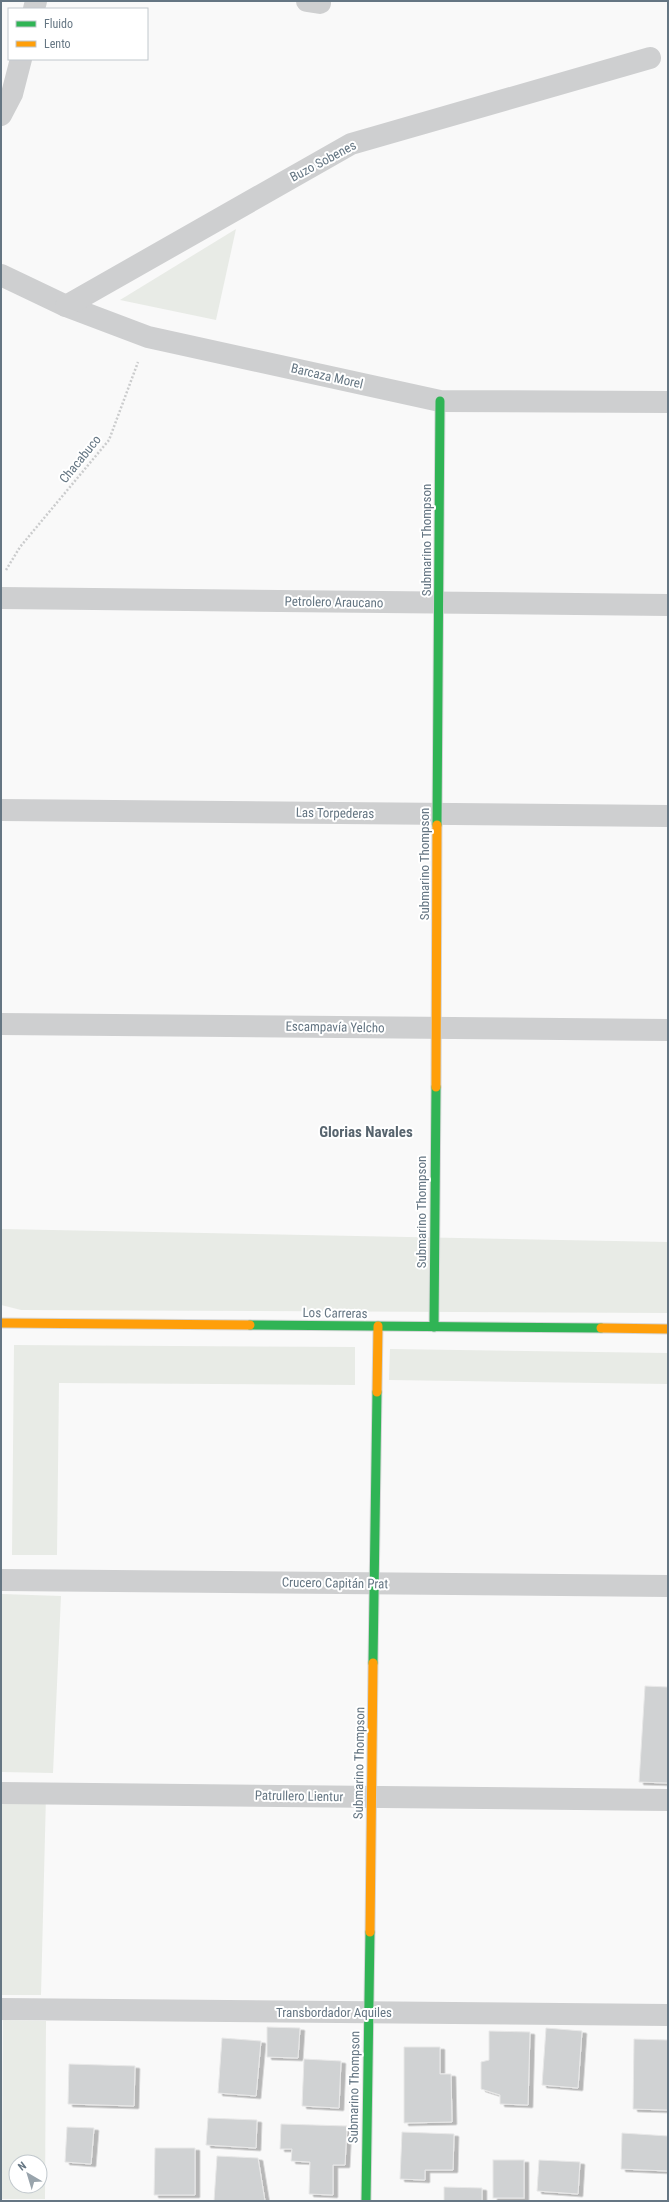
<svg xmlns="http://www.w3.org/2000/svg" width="669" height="2202" font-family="'Roboto Condensed',sans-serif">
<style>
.green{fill:#e8ebe6;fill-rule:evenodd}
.building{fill:#d0d2d3;stroke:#e8e8e8;filter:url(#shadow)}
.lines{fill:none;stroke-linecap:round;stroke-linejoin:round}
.fast-casing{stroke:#d5d6d7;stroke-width:11}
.slow-casing{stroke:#d5d6d7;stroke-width:11}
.path{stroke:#cbcccd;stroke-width:2.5;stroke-dasharray:2 2;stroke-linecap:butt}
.street{stroke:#cecfd0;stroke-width:22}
.fast{stroke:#30b455;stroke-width:9}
.slow{stroke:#ff9f0a;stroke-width:9}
.labels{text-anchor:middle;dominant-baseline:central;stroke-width:4;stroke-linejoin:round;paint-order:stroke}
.street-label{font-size:13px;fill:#657683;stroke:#fff}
.quarter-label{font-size:15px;font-weight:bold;fill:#57646e;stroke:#fff}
</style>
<defs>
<filter id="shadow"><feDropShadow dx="4.5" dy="2.5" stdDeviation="0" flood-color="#0004"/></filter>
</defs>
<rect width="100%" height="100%" fill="#f9f9f9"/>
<!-- green -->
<g class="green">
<path d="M236,229L216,320L120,300Z"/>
<path d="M1,1229L668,1242V1313L21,1310L1,1305Z"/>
<path d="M14,1345L355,1347V1385L59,1383L57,1555H12Z"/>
<path d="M390,1349L668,1353V1384L389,1380Z"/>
<path d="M2,1594L61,1596L53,1773L1,1772Z"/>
<path d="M1,1794L46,1795L41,1995H1Z"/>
<path d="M3,2020L46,2021L45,2199H2ZM16,2162H40V2186H16Z"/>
</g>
<!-- building -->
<g class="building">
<path d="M645,1686L668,1687V1783L639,1782Z"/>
<path d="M267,2027L300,2028L298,2058L267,2057Z"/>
<path d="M546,2028L582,2031L578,2088L542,2085Z"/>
<path d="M489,2031L530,2032L528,2105L500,2104V2095L481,2089V2062L489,2060Z"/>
<path d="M222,2038L261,2041L256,2096L218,2093Z"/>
<path d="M634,2039L668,2040V2110L633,2109Z"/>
<path d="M404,2047H440V2074H451L452,2122L404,2123Z"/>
<path d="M304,2059L341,2061L339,2108L302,2106Z"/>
<path d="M69,2064L135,2066L134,2106L68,2104Z"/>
<path d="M208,2118L257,2120L256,2148L206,2145Z"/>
<path d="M281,2124L347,2126L345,2165H333V2195L309,2194L310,2162L291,2161L292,2149H280Z"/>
<path d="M67,2127L94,2128L91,2164L65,2162Z"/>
<path d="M402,2132L454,2134L453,2170H425V2180L400,2179Z"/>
<path d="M622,2133L668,2136V2171L621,2169Z"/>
<path d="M155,2148H195V2195H154Z"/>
<path d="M217,2156L258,2158L265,2201H214Z"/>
<rect x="493" y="2160" width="31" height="38"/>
<path d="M539,2160L580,2162L578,2194L537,2191Z"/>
<path d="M444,2187L482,2188V2201H444Z"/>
</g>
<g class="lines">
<defs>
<g id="fast">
<path d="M437,825L440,401"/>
<path d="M250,1325L601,1328"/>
<path d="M434,1327L436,1087"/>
<path d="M373,1663L377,1392"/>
<path d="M366,2201L370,1932"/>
</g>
<g id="slow">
<path d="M436,1087L437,825"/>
<path d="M1,1323L250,1325"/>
<path d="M601,1328L668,1329"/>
<path d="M377,1392L378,1326"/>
<path d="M370,1932L373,1663"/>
</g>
</defs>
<!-- fast casing -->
<use href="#fast" class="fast-casing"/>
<!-- slow casing -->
<use href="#slow" class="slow-casing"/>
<!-- path -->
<path class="path" d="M6,570L20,547L109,440L138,362"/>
<!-- street -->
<g class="street">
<path d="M307,1L320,3"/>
<path d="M34,9L36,1"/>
<path d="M1,115L12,94L21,59"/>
<path d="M1,275L66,306L148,337L440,401L668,402"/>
<path d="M66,306L351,144L650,58"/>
<path d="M1,598L668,605"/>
<path d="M1,810L668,816"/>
<path d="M1,1024L668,1030"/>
<path d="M1,1580L668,1586"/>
<path d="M1,1793L668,1800"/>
<path d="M1,2009L668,2015"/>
</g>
<!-- fast -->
<use href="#fast" class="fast"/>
<!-- slow -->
<use href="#slow" class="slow"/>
</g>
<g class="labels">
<!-- street labels -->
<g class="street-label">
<text transform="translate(323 161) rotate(-28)">Buzo Sobenes</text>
<text transform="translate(327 376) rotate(13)">Barcaza Morel</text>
<text transform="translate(80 459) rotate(-51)">Chacabuco</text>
<text transform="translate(426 540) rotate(-90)">Submarino Thompson</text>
<text transform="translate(334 602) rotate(1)">Petrolero Araucano</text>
<text transform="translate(335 813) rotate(1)">Las Torpederas</text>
<text transform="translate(424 864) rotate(-90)">Submarino Thompson</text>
<text transform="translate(335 1027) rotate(1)">Escampavía Yelcho</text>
<text transform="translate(421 1212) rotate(-90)">Submarino Thompson</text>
<text transform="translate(335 1313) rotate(1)">Los Carreras</text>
<text transform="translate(335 1583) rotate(1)">Crucero Capitán Prat</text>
<text transform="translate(359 1763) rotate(-89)">Submarino Thompson</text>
<text transform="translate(299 1796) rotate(1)">Patrullero Lientur</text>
<text x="334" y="2012">Transbordador Aquiles</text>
<text transform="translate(354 2087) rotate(-89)">Submarino Thompson</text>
</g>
<!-- quarter labels -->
<g class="quarter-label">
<text x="366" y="1132">Glorias Navales</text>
</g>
</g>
<!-- border -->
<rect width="669" height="2202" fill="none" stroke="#657683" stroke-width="4"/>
<!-- legend -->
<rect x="8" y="8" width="140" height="52" fill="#ffffff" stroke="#c1c8cd"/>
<rect x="16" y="21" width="20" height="6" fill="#30b455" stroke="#c1c8cd"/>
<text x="44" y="28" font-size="12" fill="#657683">Fluido</text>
<rect x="16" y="41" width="20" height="6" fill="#ff9f0a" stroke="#c1c8cd"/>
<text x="44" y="48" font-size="12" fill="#657683">Lento</text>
<!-- north arrow -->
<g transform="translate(28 2174) rotate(322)"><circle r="19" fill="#ffffff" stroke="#c1c8cd"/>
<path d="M0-3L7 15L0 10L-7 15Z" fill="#99a4ac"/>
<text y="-6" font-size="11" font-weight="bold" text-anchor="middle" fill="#657683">N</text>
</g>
</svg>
